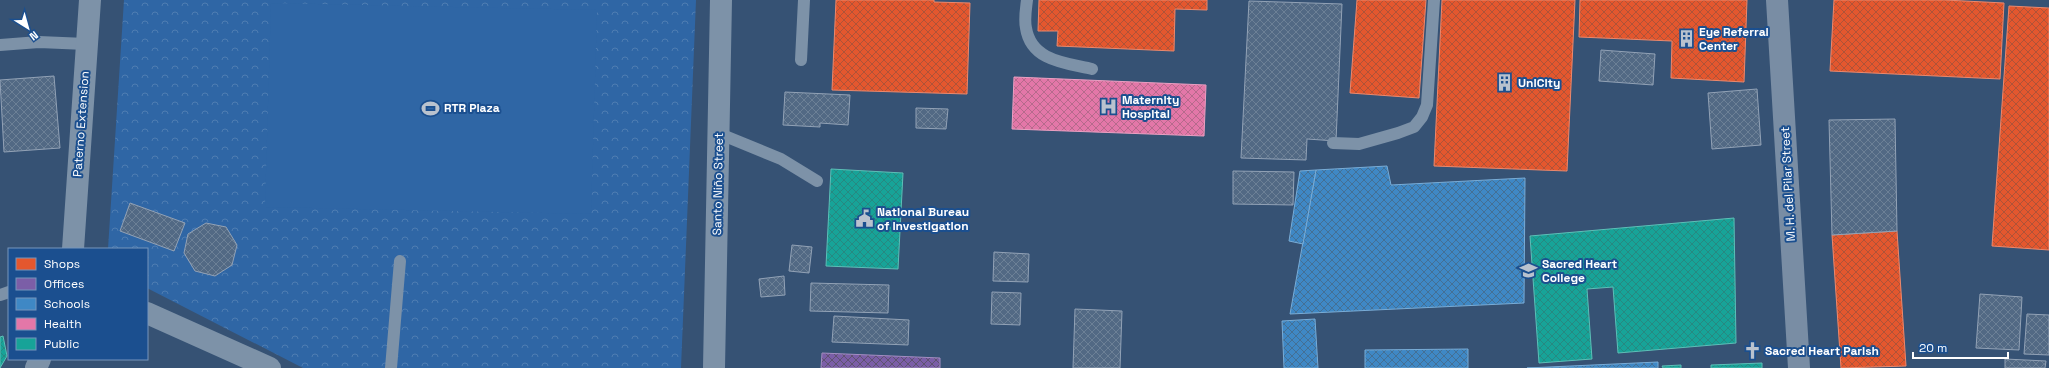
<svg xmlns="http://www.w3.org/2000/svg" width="2049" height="368" font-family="'Space Grotesk',sans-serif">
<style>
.park{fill:url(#park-crowns)}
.pitch{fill:#2f66a5}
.shops{fill:url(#shops-cross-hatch);stroke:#ec896d}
.offices{fill:url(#offices-cross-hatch);stroke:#a38ec1}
.schools{fill:url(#schools-cross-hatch);stroke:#79acd6}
.health{fill:url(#health-cross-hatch);stroke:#eba0c2}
.public{fill:url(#public-cross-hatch);stroke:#5dbfb7}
.building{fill:url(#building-cross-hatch);stroke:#92a2b6}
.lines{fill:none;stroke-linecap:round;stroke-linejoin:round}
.lane{stroke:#7d92a8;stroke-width:12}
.street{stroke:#7d92a8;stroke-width:22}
.secondary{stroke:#798da4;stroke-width:22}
.labels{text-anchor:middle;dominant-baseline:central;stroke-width:4;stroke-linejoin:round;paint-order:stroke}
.poi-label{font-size:12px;font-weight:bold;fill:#fff;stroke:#1b4f8f;text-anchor:start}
.street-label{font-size:12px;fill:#fff;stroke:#1b4f8f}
</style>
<defs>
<pattern id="park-crowns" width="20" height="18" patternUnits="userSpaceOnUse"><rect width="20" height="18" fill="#2f66a5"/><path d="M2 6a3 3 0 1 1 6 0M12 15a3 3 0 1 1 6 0" fill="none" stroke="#4e7db2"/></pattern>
<pattern id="shops-cross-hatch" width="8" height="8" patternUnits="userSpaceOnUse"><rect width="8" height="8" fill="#e4572e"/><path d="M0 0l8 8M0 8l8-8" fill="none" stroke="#af5338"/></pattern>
<pattern id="offices-cross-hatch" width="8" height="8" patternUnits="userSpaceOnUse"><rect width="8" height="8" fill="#7b5ea7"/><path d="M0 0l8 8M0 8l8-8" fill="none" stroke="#5f5370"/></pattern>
<pattern id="schools-cross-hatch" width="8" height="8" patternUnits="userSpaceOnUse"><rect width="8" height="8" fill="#3f88c5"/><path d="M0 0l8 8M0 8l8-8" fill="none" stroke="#447095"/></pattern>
<pattern id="health-cross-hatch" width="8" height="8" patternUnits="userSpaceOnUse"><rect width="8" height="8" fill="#e377a8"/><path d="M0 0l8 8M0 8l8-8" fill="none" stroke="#b66a8c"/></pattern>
<pattern id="public-cross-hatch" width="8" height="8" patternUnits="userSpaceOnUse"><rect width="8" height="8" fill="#17a398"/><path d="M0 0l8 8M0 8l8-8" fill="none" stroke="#278981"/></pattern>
<pattern id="building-cross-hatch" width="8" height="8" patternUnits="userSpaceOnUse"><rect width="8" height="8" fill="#526984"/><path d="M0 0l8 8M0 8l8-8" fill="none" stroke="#6c8096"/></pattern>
</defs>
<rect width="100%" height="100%" fill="#365274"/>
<!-- park -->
<path class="park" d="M124,0H696L681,368H303L147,288V249H108Z"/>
<!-- pitch -->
<path class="pitch" d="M271,3L597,10L591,214L265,207Z"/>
<!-- shops -->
<g class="shops">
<path d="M836,0H934V2L970,3L967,94L832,90Z"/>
<path d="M1039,0H1207V10L1175,9L1174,51L1057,46L1058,31H1038Z"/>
<path d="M1357,0H1426L1419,98L1350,93Z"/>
<path d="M1442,0H1575L1567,171L1434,166Z"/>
<path d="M1580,0H1747L1744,82L1671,78L1672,41L1579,37Z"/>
<path d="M1834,0H1945L2004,3L2000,79L1830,71Z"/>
<path d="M2009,6L2049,8V250L1992,246Z"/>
<path d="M1897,231L1906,366L1841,368L1832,235Z"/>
</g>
<!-- offices -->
<path class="offices" d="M822,353L940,358V368H821Z"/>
<!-- schools -->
<g class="schools">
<path d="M1387,166L1391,185L1525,178L1524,303L1290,314L1316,170Z"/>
<path d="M1316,170L1303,244L1289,241L1300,171Z"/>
<path d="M1315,319L1318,368H1284L1282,321Z"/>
<path d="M1468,349V368H1365V350Z"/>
<path d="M1658,362V368H1527Z"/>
</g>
<!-- health -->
<path class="health" d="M1014,77L1206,85L1204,136L1012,129Z"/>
<!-- public -->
<g class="public">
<path d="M831,169L903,173L898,269L826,266Z"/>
<path d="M1734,218L1736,343L1618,353L1613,287L1587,289L1592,359L1539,363L1530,236Z"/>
<path d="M3,336L7,356L0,368V337Z"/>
<path d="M1762,363V368H1711V365Z"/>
<path d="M1681,365V368H1663L1662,366Z"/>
</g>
<!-- building -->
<g class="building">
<path d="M1249,1L1342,4L1336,141L1307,139L1306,160L1241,158Z"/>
<path d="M1601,50L1655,54L1653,85L1599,81Z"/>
<path d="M54,76L60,148L4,152L0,80Z"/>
<path d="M1757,89L1761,145L1712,149L1708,93Z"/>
<path d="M785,92L850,95L848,125L820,123V127L783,125Z"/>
<path d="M916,108L948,109L946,129L916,128Z"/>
<path d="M1895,119L1897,231L1832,235L1829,120Z"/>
<path d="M1233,171L1294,172L1293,205L1233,204Z"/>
<path d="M130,203L185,223L174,251L120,231Z"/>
<path d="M206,223L226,227L237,245L232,265L215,276L195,271L184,253L188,234Z"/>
<path d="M792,245L812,247L809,273L789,271Z"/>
<path d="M994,252L1029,254L1028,282L993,281Z"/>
<path d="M784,276L785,295L761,297L759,279Z"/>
<path d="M811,283L889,285L888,313L810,311Z"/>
<path d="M992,292L1021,293L1020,325L991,324Z"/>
<path d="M1980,294L2022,297L2019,350L1976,348Z"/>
<path d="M1075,309L1122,311L1120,368H1073Z"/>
<path d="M2027,314L2049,315V355L2024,354Z"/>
<path d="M834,316L909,320L908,345L832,342Z"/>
<path d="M2005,359L2046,361L2045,368H2005Z"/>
</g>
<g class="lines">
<!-- lane -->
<g class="lane">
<path d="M1027,0C1026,9 1024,19 1026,28C1031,61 1066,63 1092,69"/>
<path d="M0,45L39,42L86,44"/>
<path d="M801,60L804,0"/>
<path d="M720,134L781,159L817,181"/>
<path d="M1333,143L1359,144L1398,133L1414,127L1422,117L1427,105L1434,0"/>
<path d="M0,295L9,292"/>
<path d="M391,368L400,261"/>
</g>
<!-- street -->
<g class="street">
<path d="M73,249L90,0"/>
<path d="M147,313L270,368"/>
<path d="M36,368L40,359"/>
<path d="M714,368L721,0"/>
</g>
<!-- secondary -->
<path class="secondary" d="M1777,0L1799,368"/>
</g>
<!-- icons -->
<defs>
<symbol id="building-bare" viewBox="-9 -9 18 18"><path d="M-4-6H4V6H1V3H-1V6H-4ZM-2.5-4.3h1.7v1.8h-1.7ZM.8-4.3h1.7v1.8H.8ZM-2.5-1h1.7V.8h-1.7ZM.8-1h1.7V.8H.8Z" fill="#b9c2ce" stroke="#1b4f8f" stroke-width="2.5" paint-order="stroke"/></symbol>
<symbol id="hospital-bare" viewBox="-9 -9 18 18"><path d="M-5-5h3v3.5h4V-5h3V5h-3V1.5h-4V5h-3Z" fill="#b9c2ce" stroke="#1b4f8f" stroke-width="2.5" paint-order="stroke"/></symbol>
<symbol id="stadium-bare" viewBox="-9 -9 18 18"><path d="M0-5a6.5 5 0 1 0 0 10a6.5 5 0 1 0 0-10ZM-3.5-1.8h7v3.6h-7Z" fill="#b9c2ce" stroke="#1b4f8f" stroke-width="2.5" paint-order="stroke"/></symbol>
<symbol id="civic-bare" viewBox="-9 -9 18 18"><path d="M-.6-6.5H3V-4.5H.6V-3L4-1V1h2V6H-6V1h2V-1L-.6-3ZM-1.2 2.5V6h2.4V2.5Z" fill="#b9c2ce" stroke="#1b4f8f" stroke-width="2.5" paint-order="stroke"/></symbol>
<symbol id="university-bare" viewBox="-9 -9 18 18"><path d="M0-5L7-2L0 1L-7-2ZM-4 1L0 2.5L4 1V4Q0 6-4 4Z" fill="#b9c2ce" stroke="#1b4f8f" stroke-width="2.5" paint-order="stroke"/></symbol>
<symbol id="church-bare" viewBox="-9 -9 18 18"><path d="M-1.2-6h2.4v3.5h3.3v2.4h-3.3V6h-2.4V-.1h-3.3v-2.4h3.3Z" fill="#b9c2ce" stroke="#1b4f8f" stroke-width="2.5" paint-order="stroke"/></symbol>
</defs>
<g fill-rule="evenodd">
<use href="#building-bare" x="1674" y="26" width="25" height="25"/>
<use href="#building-bare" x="1492" y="70" width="25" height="25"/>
<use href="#hospital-bare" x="1096" y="94" width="25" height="25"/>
<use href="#stadium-bare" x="418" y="96" width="25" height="25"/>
<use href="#civic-bare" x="852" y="206" width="25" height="25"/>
<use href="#university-bare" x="1516" y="258" width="25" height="25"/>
<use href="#church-bare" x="1740" y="338" width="25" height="25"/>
</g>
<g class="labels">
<!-- poi labels -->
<g class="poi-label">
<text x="1699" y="32">Eye Referral<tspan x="1699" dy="14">Center</tspan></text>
<text x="1518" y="83">UniCity</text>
<text x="1122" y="100">Maternity<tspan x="1122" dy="14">Hospital</tspan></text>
<text x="444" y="108">RTR Plaza</text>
<text x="877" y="212">National Bureau<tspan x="877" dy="14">of Investigation</tspan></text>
<text x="1542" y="264">Sacred Heart<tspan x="1542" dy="14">College</tspan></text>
<text x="1765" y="351">Sacred Heart Parish</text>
</g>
<!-- street labels -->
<g class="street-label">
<text transform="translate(81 124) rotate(-86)">Paterno Extension</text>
<text transform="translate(718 184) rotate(-89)">Santo Niño Street</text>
<text transform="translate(1788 184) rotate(-93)">M. H. del Pilar Street</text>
</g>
</g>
<!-- legend -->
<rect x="8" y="248" width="140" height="112" fill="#1b4f8f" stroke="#7695bc"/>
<rect x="16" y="258" width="20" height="12" fill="#e4572e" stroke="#7695bc"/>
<text x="44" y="268" font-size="12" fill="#ffffff">Shops</text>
<rect x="16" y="278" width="20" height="12" fill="#7b5ea7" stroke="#7695bc"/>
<text x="44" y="288" font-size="12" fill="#ffffff">Offices</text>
<rect x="16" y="298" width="20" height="12" fill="#3f88c5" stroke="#7695bc"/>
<text x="44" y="308" font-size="12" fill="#ffffff">Schools</text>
<rect x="16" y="318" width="20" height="12" fill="#e377a8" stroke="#7695bc"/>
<text x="44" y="328" font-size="12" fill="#ffffff">Health</text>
<rect x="16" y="338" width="20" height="12" fill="#17a398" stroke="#7695bc"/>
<text x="44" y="348" font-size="12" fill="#ffffff">Public</text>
<!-- north arrow -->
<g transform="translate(28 28) rotate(143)" stroke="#1b4f8f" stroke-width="3" paint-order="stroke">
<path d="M0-3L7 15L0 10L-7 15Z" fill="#ffffff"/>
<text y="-6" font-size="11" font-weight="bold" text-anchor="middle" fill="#ffffff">N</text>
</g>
<!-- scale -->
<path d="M1913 352v6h95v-6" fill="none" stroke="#ffffff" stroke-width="2"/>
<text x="1919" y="352" font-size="12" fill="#ffffff" stroke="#1b4f8f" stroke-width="3" paint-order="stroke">20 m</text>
</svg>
